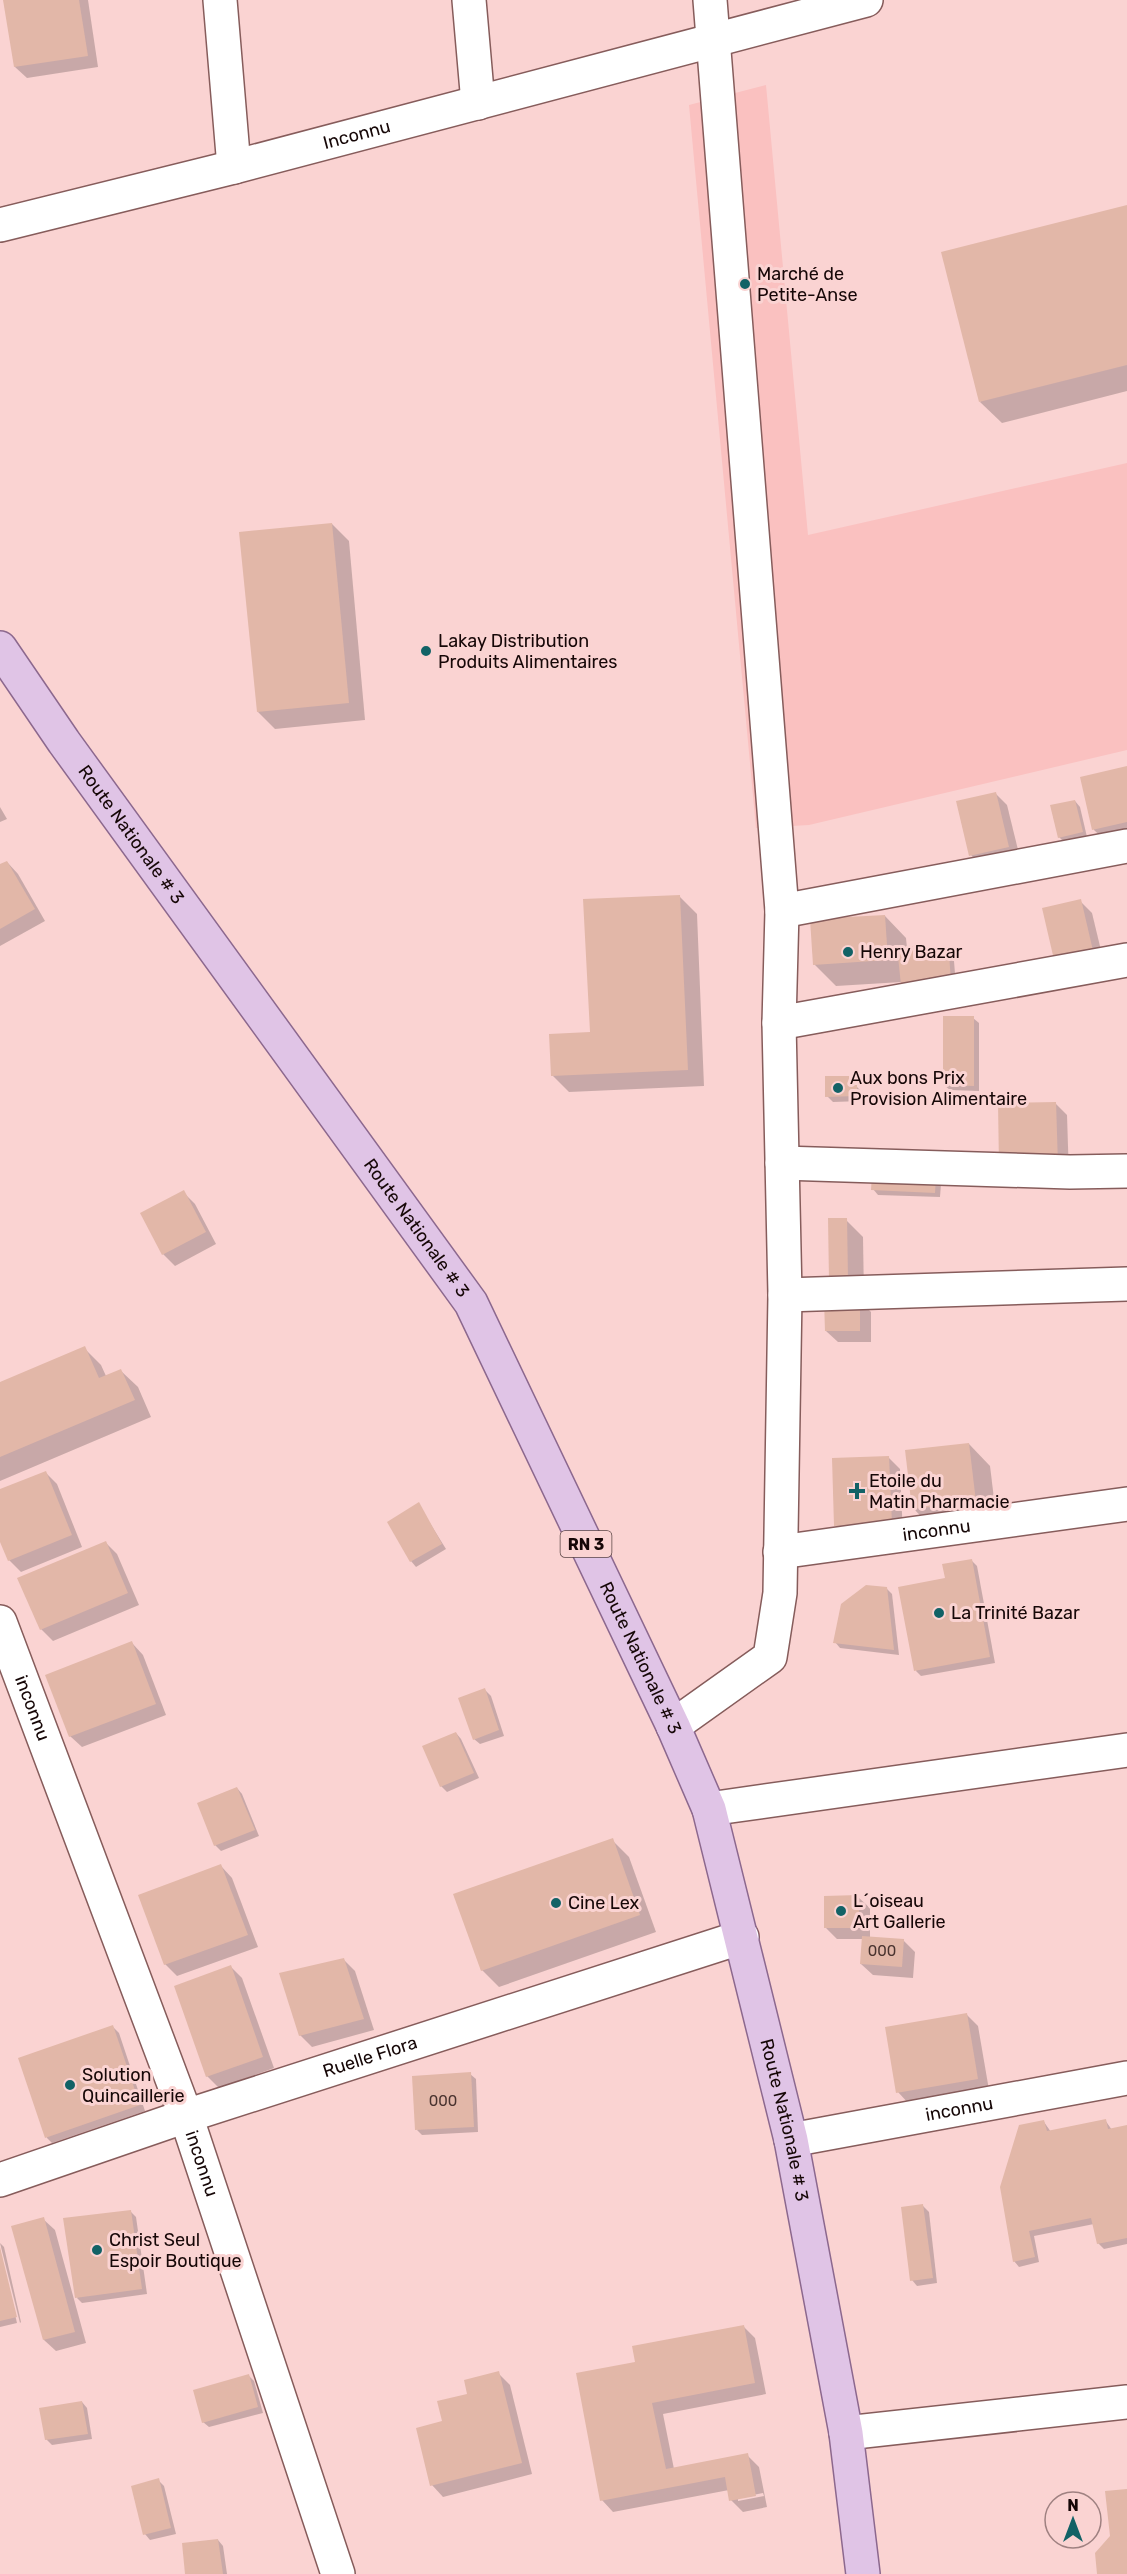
<svg xmlns="http://www.w3.org/2000/svg" width="1127" height="2574" font-family="Rubik,sans-serif">
<style>
.built{fill:#fac1c0}
.shadow{fill:#0003;fill-rule:evenodd}
.building{fill:#e2b7a8}
.lines{fill:none;stroke-linecap:round;stroke-linejoin:round}
.minor-casing{stroke:#865c5b;stroke-width:36}
.major-casing{stroke:#8c688e;stroke-width:36}
.minor{stroke:#fff;stroke-width:33}
.major{stroke:#e0c4e6;stroke-width:33}
.poi-dot{fill:#126266;stroke:#fad3d2;stroke-width:2}
.labels{text-anchor:middle;dominant-baseline:central;stroke-width:6;stroke-linejoin:round;paint-order:stroke}
.number-label{font-size:15px;fill:#49332f}
.shield{fill:#fad3d2;stroke:#5a4444;stroke-width:1.5}
.shield-label{font-size:16px;font-weight:bold;fill:#160707}
.street-label{font-size:18px;fill:#160707;stroke:#fad3d2}
.poi-label{font-size:18px;fill:#160707;stroke:#fad3d2;text-anchor:start}
</style>
<rect width="100%" height="100%" fill="#fad3d2"/>
<!-- built -->
<path class="built" d="M766,85L808,535L1127,463V750L809,825L756,828L689,105Z"/>
<!-- shadow -->
<g class="shadow">
<path d="M5,0H88L98,67L27,78L15,67Z"/>
<path d="M1127,206V391L1002,423L980,402Z"/>
<path d="M332,524L349,541L365,720L275,729L258,712Z"/>
<path d="M1127,767V836L1106,841L1094,830L1082,778Z"/>
<path d="M995,793L1007,805L1020,858L982,867L971,855Z"/>
<path d="M1075,801L1080,807L1087,837L1065,843L1059,837Z"/>
<path d="M0,807L7,819L0,822Z"/>
<path d="M7,862L18,874L45,921L0,946V866Z"/>
<path d="M680,897L697,914L704,1086L569,1092L552,1075L591,1033Z"/>
<path d="M1080,901L1092,913L1105,967L1056,963Z"/>
<path d="M885,916L906,938L907,948L922,947L928,957L948,955L954,961L956,986L902,982L836,986L814,964Z"/>
<path d="M973,1018L979,1023V1091L950,1090L944,1085Z"/>
<path d="M848,1078L862,1092V1101L833,1102L827,1096Z"/>
<path d="M1056,1104L1067,1115L1069,1177L1012,1178Z"/>
<path d="M873,1175L941,1184L940,1197L878,1195L873,1189Z"/>
<path d="M183,1192L195,1204L216,1244L175,1266L163,1254Z"/>
<path d="M846,1220L863,1237L864,1296H847Z"/>
<path d="M859,1300L871,1312V1342H838L826,1331Z"/>
<path d="M84,1348L101,1365L106,1376L121,1371L138,1387L151,1417L0,1481V1383Z"/>
<path d="M969,1444L990,1466L997,1523L934,1530L913,1508Z"/>
<path d="M889,1458L900,1469L903,1535L848,1537L836,1525Z"/>
<path d="M46,1473L57,1484L82,1547L21,1572L9,1560L0,1538V1491Z"/>
<path d="M418,1504L446,1549L416,1567L411,1561Z"/>
<path d="M105,1542L117,1554L139,1605L53,1641L41,1629Z"/>
<path d="M972,1561L977,1566L995,1663L921,1676L916,1671L947,1579Z"/>
<path d="M886,1588L892,1594L899,1655L840,1648L835,1642Z"/>
<path d="M132,1643L143,1655L166,1715L82,1747L70,1736Z"/>
<path d="M485,1690L491,1696L504,1736L480,1744L474,1739Z"/>
<path d="M456,1733L461,1739L479,1778L447,1792L441,1786L424,1747Z"/>
<path d="M237,1788L242,1794L259,1836L221,1851L215,1845Z"/>
<path d="M612,1840L629,1857L656,1932L499,1987L482,1970Z"/>
<path d="M221,1866L232,1878L258,1947L177,1976L165,1964Z"/>
<path d="M858,1897L870,1908V1938L903,1940L915,1952L913,1978L873,1975L861,1964L863,1939H837L826,1928Z"/>
<path d="M343,1959L355,1971L374,2030L312,2047L300,2035Z"/>
<path d="M231,1967L242,1978L274,2068L219,2088L207,2076Z"/>
<path d="M966,2014L978,2026L989,2090L909,2104L898,2092Z"/>
<path d="M113,2027L119,2033L145,2111L52,2143L47,2138L20,2059Z"/>
<path d="M470,2074L476,2079L478,2132L422,2135L417,2130Z"/>
<path d="M1105,2120L1112,2130L1127,2128V2244L1104,2249L1098,2243L1094,2224L1034,2236L1039,2262L1019,2267L1014,2261L1044,2122L1051,2132Z"/>
<path d="M923,2206L929,2212L937,2283L917,2286L912,2280Z"/>
<path d="M130,2211L136,2217L147,2294L82,2303L77,2298Z"/>
<path d="M43,2219L55,2230L86,2343L56,2351L44,2340Z"/>
<path d="M0,2243L4,2247L21,2322L20,2323Z"/>
<path d="M0,2250L17,2323L0,2327Z"/>
<path d="M744,2327L755,2338L766,2394L663,2414L674,2469L747,2455L759,2467L767,2507L743,2512L731,2500L729,2490L613,2512L602,2500L637,2363ZM763,2493L764,2496L738,2501V2498Z"/>
<path d="M498,2373L510,2385L532,2474L443,2497L432,2485L443,2422L469,2395Z"/>
<path d="M249,2376L254,2381L263,2413L209,2427L203,2422Z"/>
<path d="M82,2402L87,2408L92,2439L52,2445L46,2439Z"/>
<path d="M158,2480L164,2486L176,2534L150,2540L145,2534Z"/>
<path d="M218,2540L223,2546L227,2574H187Z"/>
</g>
<!-- building -->
<g class="building">
<path d="M3,0H79L88,56L14,67Z"/>
<path d="M1127,205V365L979,402L941,252Z"/>
<path d="M332,523L349,703L257,712L239,532Z"/>
<path d="M1127,766V822L1092,830L1080,777Z"/>
<path d="M996,792L1009,847L969,856L956,801Z"/>
<path d="M1075,800L1083,832L1058,838L1050,805Z"/>
<path d="M7,861L35,909L0,929V864Z"/>
<path d="M680,895L688,1070L551,1076L549,1034L590,1032L583,899Z"/>
<path d="M1081,899L1094,955L1055,964L1042,908Z"/>
<path d="M885,915L888,960L813,965L810,919Z"/>
<path d="M922,946L923,956L949,954L951,981L901,985L897,947Z"/>
<path d="M943,1016H974V1086L943,1085Z"/>
<path d="M825,1076H849V1085H857V1096L825,1097Z"/>
<path d="M1056,1102L1058,1166L999,1167L998,1103Z"/>
<path d="M872,1173L936,1177L935,1193L871,1190Z"/>
<path d="M184,1190L206,1232L162,1255L140,1213Z"/>
<path d="M828,1218H847L848,1279L829,1280Z"/>
<path d="M860,1299V1331H825L824,1300Z"/>
<path d="M85,1346L99,1378L121,1369L135,1400L0,1457V1382Z"/>
<path d="M969,1443L976,1502L912,1509L905,1450Z"/>
<path d="M889,1456L892,1524L834,1526L832,1458Z"/>
<path d="M46,1471L72,1535L8,1561L0,1542V1489Z"/>
<path d="M419,1502L442,1544L410,1562L387,1522Z"/>
<path d="M106,1541L128,1593L40,1630L17,1578Z"/>
<path d="M972,1559L990,1657L914,1671L898,1587L945,1578L942,1564Z"/>
<path d="M866,1585L887,1587L894,1650L833,1643L841,1604Z"/>
<path d="M132,1641L156,1704L69,1737L45,1675Z"/>
<path d="M485,1688L499,1730L473,1740L458,1698Z"/>
<path d="M456,1732L474,1773L440,1787L422,1746Z"/>
<path d="M237,1787L255,1830L214,1846L197,1803Z"/>
<path d="M613,1838L640,1915L481,1971L453,1894Z"/>
<path d="M221,1864L248,1935L164,1965L138,1895Z"/>
<path d="M859,1895V1928H824V1896Z"/>
<path d="M862,1936L904,1939L902,1967L860,1964Z"/>
<path d="M344,1958L364,2019L299,2036L279,1973Z"/>
<path d="M231,1965L263,2057L206,2077L174,1986Z"/>
<path d="M967,2013L978,2079L896,2093L885,2027Z"/>
<path d="M113,2025L140,2105L45,2138L18,2058Z"/>
<path d="M471,2072L474,2127L415,2130L412,2076Z"/>
<path d="M1106,2119L1108,2129L1127,2125V2238L1097,2244L1091,2218L1029,2231L1035,2257L1013,2262L1000,2187L1019,2125L1044,2120L1047,2131Z"/>
<path d="M923,2204L933,2278L910,2281L901,2207Z"/>
<path d="M131,2210L142,2289L75,2298L63,2218Z"/>
<path d="M44,2217L75,2332L43,2340L11,2226Z"/>
<path d="M0,2247L17,2317L0,2321Z"/>
<path d="M744,2325L755,2383L652,2403L666,2469L748,2453L756,2496L729,2501L725,2477L600,2501L576,2373L635,2362L632,2346Z"/>
<path d="M499,2371L522,2463L430,2486L416,2428L442,2421L437,2401L467,2394L464,2380Z"/>
<path d="M249,2374L258,2407L202,2423L193,2390Z"/>
<path d="M82,2401L88,2434L45,2440L39,2408Z"/>
<path d="M159,2478L171,2528L143,2535L131,2486Z"/>
<path d="M1127,2489V2574H1097L1095,2553L1110,2536L1105,2491Z"/>
<path d="M218,2539L223,2574H185L182,2543Z"/>
</g>
<g class="lines">
<defs>
<g id="minor">
<path d="M220,0L234,167"/>
<path d="M469,0L478,103"/>
<path id="s1" d="M0,225L234,167L866,0"/>
<path d="M782,911L1127,846"/>
<path d="M779,1023L1127,960"/>
<path d="M782,1163L1070,1172L1127,1171"/>
<path d="M785,1295L1127,1284"/>
<path id="s2" d="M780,1552L1127,1504"/>
<path id="s3" d="M0,1622L186,2116L338,2574"/>
<path d="M673,1726L770,1657L780,1593L785,1295L779,1023L782,911L710,0"/>
<path d="M709,1809L1127,1750"/>
<path id="s4" d="M791,2140L1127,2078"/>
<path id="s5" d="M0,2180L186,2116L742,1937"/>
<path d="M846,2433L1127,2402"/>
</g>
<g id="major">
<path id="s6" d="M0,648L64,742L471,1303L673,1726L709,1809L791,2140L846,2433L863,2574"/>
</g>
</defs>
<!-- minor casing -->
<use href="#minor" class="minor-casing"/>
<!-- major casing -->
<use href="#major" class="major-casing"/>
<!-- minor -->
<use href="#minor" class="minor"/>
<!-- major -->
<use href="#major" class="major"/>
</g>
<!-- markers -->
<g class="poi-dot">
<circle cx="745" cy="284" r="6"/>
<circle cx="426" cy="651" r="6"/>
<circle cx="848" cy="952" r="6"/>
<circle cx="838" cy="1088" r="6"/>
<path d="M854 1482h6v6h6v6h-6v6h-6v-6h-6v-6h6z"/>
<circle cx="939" cy="1613" r="6"/>
<circle cx="556" cy="1903" r="6"/>
<circle cx="841" cy="1911" r="6"/>
<circle cx="70" cy="2085" r="6"/>
<circle cx="97" cy="2250" r="6"/>
</g>
<g class="labels">
<!-- number labels -->
<g class="number-label">
<text x="882" y="1951">000</text>
<text x="443" y="2101">000</text>
</g>
<!-- shield labels -->
<rect class="shield" x="560.5" y="1531" width="51" height="26" rx="4.5"/>
<g class="shield-label">
<text x="586" y="1544">RN 3</text>
</g>
<!-- street labels -->
<g class="street-label">
<text stroke="none"><textPath href="#s1" startOffset="368">Inconnu</textPath></text>
<text stroke="none"><textPath href="#s6" startOffset="228">Route Nationale # 3</textPath></text>
<text stroke="none"><textPath href="#s6" startOffset="714">Route Nationale # 3</textPath></text>
<text stroke="none"><textPath href="#s2" startOffset="158">inconnu</textPath></text>
<text stroke="none"><textPath href="#s6" startOffset="1200">Route Nationale # 3</textPath></text>
<text stroke="none"><textPath href="#s3" startOffset="92">inconnu</textPath></text>
<text stroke="none"><textPath href="#s5" startOffset="390">Ruelle Flora</textPath></text>
<text stroke="none"><textPath href="#s4" startOffset="171">inconnu</textPath></text>
<text stroke="none"><textPath href="#s6" startOffset="1686">Route Nationale # 3</textPath></text>
<text stroke="none"><textPath href="#s3" startOffset="578">inconnu</textPath></text>
</g>
<!-- poi labels -->
<g class="poi-label">
<text x="757" y="274">Marché de<tspan x="757" dy="21">Petite-Anse</tspan></text>
<text x="438" y="641">Lakay Distribution<tspan x="438" dy="21">Produits Alimentaires</tspan></text>
<text x="860" y="952">Henry Bazar</text>
<text x="850" y="1078">Aux bons Prix<tspan x="850" dy="21">Provision Alimentaire</tspan></text>
<text x="869" y="1481">Etoile du<tspan x="869" dy="21">Matin Pharmacie</tspan></text>
<text x="951" y="1613">La Trinité Bazar</text>
<text x="853" y="1901">L´oiseau<tspan x="853" dy="21">Art Gallerie</tspan></text>
<text x="568" y="1903">Cine Lex</text>
<text x="82" y="2075">Solution<tspan x="82" dy="21">Quincaillerie</tspan></text>
<text x="109" y="2240">Christ Seul<tspan x="109" dy="21">Espoir Boutique</tspan></text>
</g>
</g>
<!-- north arrow -->
<g transform="translate(1073 2520)"><circle r="28" fill="#fad3d2" stroke="#9f8181" stroke-width="1.5"/>
<path d="M0-4.5L10 22L0 15L-10 22Z" fill="#126266"/>
<text y="-9" font-size="16" font-weight="bold" text-anchor="middle" fill="#160707">N</text>
</g>
</svg>
